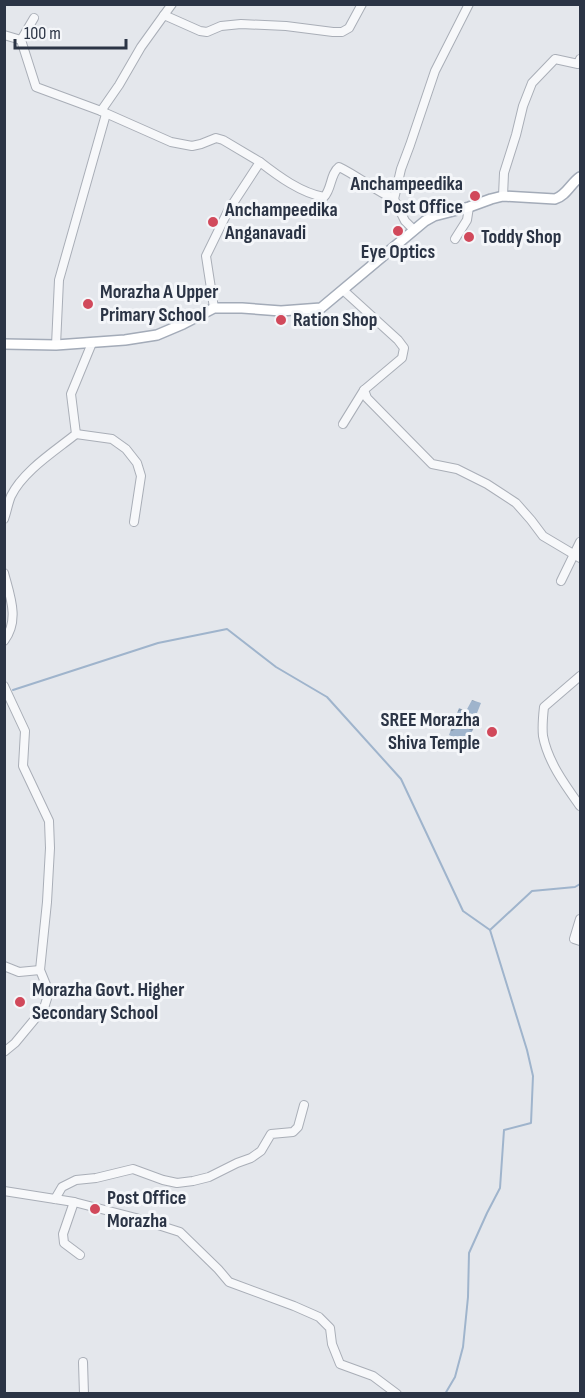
<svg xmlns="http://www.w3.org/2000/svg" width="585" height="1398" font-family="'Sofia Sans Condensed',sans-serif">
<style>
.water{fill:url(#water-waves)}
.lines{fill:none;stroke-linecap:round;stroke-linejoin:round}
.stream{stroke:#9fb4cc;stroke-width:2}
.minor-casing{stroke:#a9aeb7;stroke-width:10}
.major-casing{stroke:#a3abb8;stroke-width:12}
.minor{stroke:#f7f8fa;stroke-width:8}
.major{stroke:#fff;stroke-width:9}
.poi-dot{fill:#d1495b;stroke:#f4f6f9;stroke-width:2}
.labels{text-anchor:middle;dominant-baseline:central;stroke-width:6;stroke-linejoin:round;paint-order:stroke}
.poi-label{font-size:20px;font-weight:bold;fill:#2b3445;stroke:#f4f6f9;text-anchor:start}
</style>
<defs>
<pattern id="water-waves" width="16" height="10" patternUnits="userSpaceOnUse" patternTransform="scale(1.5)"><rect width="16" height="10" fill="#9fb4cc"/><path d="M0 5q4-4 8 0t8 0" fill="none" stroke="#8293a7"/></pattern>
</defs>
<rect width="100%" height="100%" fill="#e4e7ec"/>
<!-- water -->
<path class="water" d="M472,700L481,703L477,713L479,718L466,743L449,735L459,708L466,711Z"/>
<g class="lines">
<!-- stream -->
<g class="stream">
<path d="M13,690L158,643L227,629L276,667L327,697L401,779L463,911L490,930L527,1050L533,1076L531,1123L504,1130L500,1188L487,1213L469,1253L468,1297L463,1347L455,1377L445,1394"/>
<path d="M490,930L532,891L575,887L580,884"/>
</g>
<defs>
<g id="minor">
<path d="M164,15L172,4"/>
<path d="M4,35L21,40L36,87L101,111L171,142L192,146L201,144L216,138L223,140L260,162"/>
<path d="M21,40L34,18"/>
<path d="M101,111L119,85L141,47L164,15L200,31L207,32L221,26L241,24L286,26L333,32H342L349,28L362,4"/>
<path d="M503,196L504,173L516,135L523,106L532,83L555,59L578,64L580,59"/>
<path d="M414,230L405,221L394,199L401,169L410,145L435,71L469,4"/>
<path d="M455,239L467,220L469,207"/>
<path d="M343,290L398,340L404,348L402,358L364,390L367,398L432,464L457,469L487,484L516,503L531,520L543,536L580,558"/>
<path d="M214,308L206,256L228,211L260,162C278,176 301,193 324,197C332,189 330,174 339,167C358,176 374,190 394,199"/>
<path d="M56,345L59,280L106,114"/>
<path d="M343,424L364,390"/>
<path d="M76,434L112,439L126,449L137,463L141,476L134,522"/>
<path d="M4,519C7,511 8,503 11,496C23,471 55,451 76,434L71,394L92,343"/>
<path d="M4,573C10,596 20,620 4,641"/>
<path d="M561,581L580,542"/>
<path d="M580,676L544,707C543,716 542,727 543,736C548,762 565,785 580,806"/>
<path d="M4,686L25,731L23,766L49,821L50,848L47,902L40,970L49,992L44,1008L15,1043L4,1052"/>
<path d="M580,919L574,939L580,941"/>
<path d="M4,966L19,972L40,970"/>
<path d="M4,1191L74,1202L136,1218L180,1232L218,1269L229,1282L294,1306L319,1317L330,1328L332,1344L340,1364L373,1376L397,1394"/>
<path d="M55,1199L62,1187L76,1180L96,1178L133,1169L163,1180L177,1183L193,1181L209,1177L237,1163L251,1158L261,1151L271,1134L293,1132L298,1127L304,1105"/>
<path d="M74,1202L63,1234L64,1243L80,1255"/>
<path d="M83,1362L84,1394"/>
</g>
<path id="major" d="M4,344L56,345L125,340L157,335L183,324L214,308H242L281,311L321,308L425,221L434,216L469,207L491,199L503,196L555,199C566,196 571,183 580,177"/>
</defs>
<!-- minor casing -->
<use href="#minor" class="minor-casing"/>
<!-- major casing -->
<use href="#major" class="major-casing"/>
<!-- minor -->
<use href="#minor" class="minor"/>
<!-- major -->
<use href="#major" class="major"/>
</g>
<!-- markers -->
<g class="poi-dot">
<circle cx="475" cy="196" r="6"/>
<circle cx="213" cy="222" r="6"/>
<circle cx="398" cy="231" r="6"/>
<circle cx="469" cy="237" r="6"/>
<circle cx="88" cy="304" r="6"/>
<circle cx="281" cy="320" r="6"/>
<circle cx="492" cy="732" r="6"/>
<circle cx="20" cy="1002" r="6"/>
<circle cx="95" cy="1209" r="6"/>
</g>
<g class="labels">
<!-- poi labels -->
<g class="poi-label">
<text x="463" y="184" text-anchor="end">Anchampeedika<tspan x="463" dy="23">Post Office</tspan></text>
<text x="225" y="210">Anchampeedika<tspan x="225" dy="23">Anganavadi</tspan></text>
<text x="481" y="237">Toddy Shop</text>
<text x="398" y="252" text-anchor="middle">Eye Optics</text>
<text x="100" y="292">Morazha A Upper<tspan x="100" dy="23">Primary School</tspan></text>
<text x="293" y="320">Ration Shop</text>
<text x="480" y="720" text-anchor="end">SREE Morazha<tspan x="480" dy="23">Shiva Temple</tspan></text>
<text x="32" y="990">Morazha Govt. Higher<tspan x="32" dy="23">Secondary School</tspan></text>
<text x="107" y="1198">Post Office<tspan x="107" dy="23">Morazha</tspan></text>
</g>
</g>
<!-- border -->
<rect width="585" height="1398" fill="none" stroke="#2b3445" stroke-width="12"/>
<!-- scale -->
<path d="M15 39v9h111v-9" fill="none" stroke="#2b3445" stroke-width="3"/>
<text x="24" y="39" font-size="18" fill="#2b3445" stroke="#f4f6f9" stroke-width="4.5" paint-order="stroke">100 m</text>
</svg>
